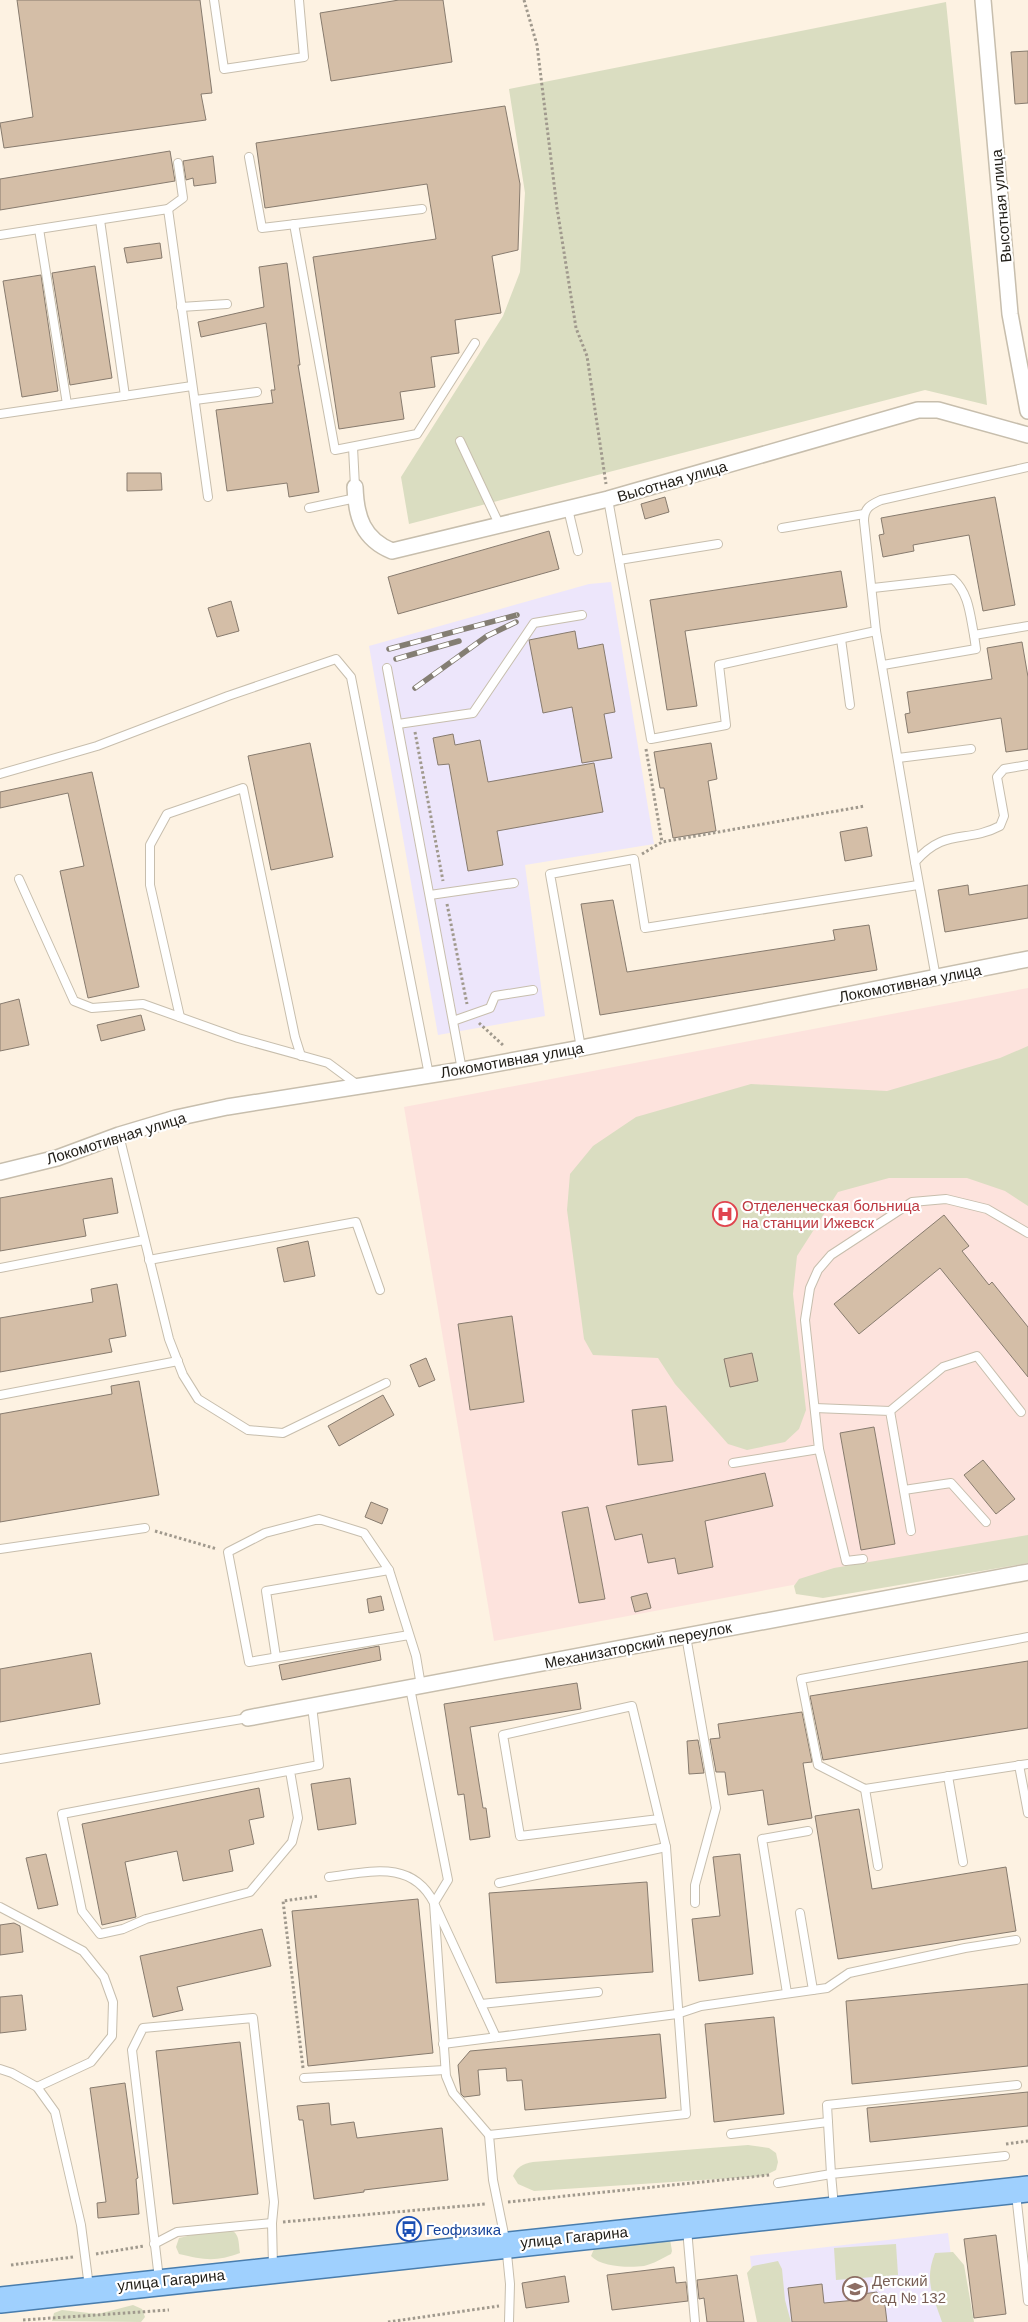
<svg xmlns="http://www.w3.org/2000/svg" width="1028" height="2322" font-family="Arial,sans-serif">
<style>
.education{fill:#ede6fb}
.medical{fill:#fde3dd}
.green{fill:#daddc1}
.building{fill:#d4bea7;stroke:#877b6e}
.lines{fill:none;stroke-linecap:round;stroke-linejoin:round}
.service-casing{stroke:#c7bead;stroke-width:10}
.minor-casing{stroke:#c7bead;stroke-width:18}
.primary-casing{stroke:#497dad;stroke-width:28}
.path{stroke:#a0998d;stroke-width:3;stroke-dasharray:2.5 2.5;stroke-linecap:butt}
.service{stroke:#fff;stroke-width:8}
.minor{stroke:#fff;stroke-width:15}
.primary{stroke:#9fd0fe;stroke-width:25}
.rail-casing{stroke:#847e73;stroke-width:5.5}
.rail{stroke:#fff;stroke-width:4;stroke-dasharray:11;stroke-linecap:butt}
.labels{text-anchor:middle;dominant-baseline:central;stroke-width:4.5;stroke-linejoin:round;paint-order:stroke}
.street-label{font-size:15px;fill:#201d17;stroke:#fff}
.health-label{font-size:15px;fill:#be3a42;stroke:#fff;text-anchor:start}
.transit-label{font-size:15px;fill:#164399;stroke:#fff;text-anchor:start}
.education-label{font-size:15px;fill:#785e54;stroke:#fff;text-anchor:start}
</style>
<rect width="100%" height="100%" fill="#fdf2e2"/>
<!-- education -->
<g class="education">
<path d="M611,582L654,844L525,865L545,1016L438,1035L369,646L589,584Z"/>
<path d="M948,2233L960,2322H758L750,2256Z"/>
</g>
<!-- medical -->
<path class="medical" d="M1028,988V1541L494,1641L404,1107Z"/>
<!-- green -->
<g class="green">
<path d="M946,2L987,405L925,390L409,524L401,477L503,316L520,272L525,193L509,89Z"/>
<path d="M1028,1046V1206L1005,1191L967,1178H889L838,1192L797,1256L793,1294L806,1410L799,1429L785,1442L747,1450L728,1444L675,1384L658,1358L593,1355L584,1339L567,1210L570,1174L593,1146L636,1117L751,1084L887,1091L1000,1058Z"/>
<path d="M1028,1535V1563L823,1598L796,1594L794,1586L799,1579L834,1568Z"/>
<path d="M748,2145L769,2148L776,2153L778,2162L776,2170L764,2176L534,2191L518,2184L513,2176C517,2167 522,2164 533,2162Z"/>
<path d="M222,2228C240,2230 238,2238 240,2253C216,2262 204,2260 179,2254L176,2247L179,2238Z"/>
<path d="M670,2239L672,2251L671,2254C663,2258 653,2264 644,2266C629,2268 601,2267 591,2256L594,2249L616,2241Z"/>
<path d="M896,2244L898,2275L836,2280L834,2248Z"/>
<path d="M953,2252L964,2265L974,2322H942C933,2295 924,2281 935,2253Z"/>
<path d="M778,2261L782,2269L785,2300L791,2322H757L747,2273L753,2266Z"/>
<path d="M133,2305L142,2309L145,2317L141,2322L52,2321L54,2313L62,2310L98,2314Z"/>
</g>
<!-- building -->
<g class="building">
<path d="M17,0H200L212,93L201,94L206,120L4,148L0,123L33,117Z"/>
<path d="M399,0H443L452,62L331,81L320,13Z"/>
<path d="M1028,51V103L1015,104L1011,52Z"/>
<path d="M505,106L520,184L518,250L492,256L501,313L455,320L459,353L431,357L435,387L400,392L404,419L339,429L313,257L436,239L427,184L265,208L256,143Z"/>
<path d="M170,151L175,181L0,210V179Z"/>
<path d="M213,156L216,183L194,186L193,178L186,180L183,161Z"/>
<path d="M160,243L162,258L127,263L124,248Z"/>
<path d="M287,263L300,365H298L319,492L289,497L287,483L227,491L216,410L273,403L271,390H275L266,323L201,337L198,322L264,307L259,267Z"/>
<path d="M95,266L112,378L70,385L52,273Z"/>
<path d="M41,275L58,391L22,397L3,281Z"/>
<path d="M127,473H161L162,490L127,491Z"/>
<path d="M665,497L669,512L645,519L641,504Z"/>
<path d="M995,497L1015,605L983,611L969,535L913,545L914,551L883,557L879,535L884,534L881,518Z"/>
<path d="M549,531L559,569L398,614L388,577Z"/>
<path d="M841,571L847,607L685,631L697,706L667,710L650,600Z"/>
<path d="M231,601L239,631L217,637L208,608Z"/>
<path d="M575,631L578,649L603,644L615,712L604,714L612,758L582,763L572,707L543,713L529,640Z"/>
<path d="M1022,642L1028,677V749L1006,752L1001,718L908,733L905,714L910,713L907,692L992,679L987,648Z"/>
<path d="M453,734L455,745L480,740L488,782L594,763L603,812L497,831L503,865L468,871L449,764L438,765L433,738Z"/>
<path d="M310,743L333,857L271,870L248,756Z"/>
<path d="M711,743L717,779L708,781L716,831L673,838L664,788H660L654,752Z"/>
<path d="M92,772L139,987L88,998L60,871L84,866L68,793L0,808V792Z"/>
<path d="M867,827L872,856L845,861L840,832Z"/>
<path d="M968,885L969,895L1028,885V918L945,932L938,890Z"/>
<path d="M613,900L627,972L835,940L833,930L869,925L877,970L600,1015L581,904Z"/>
<path d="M19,999L29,1045L0,1051V1004Z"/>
<path d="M141,1015L145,1030L101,1041L97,1025Z"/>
<path d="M112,1178L118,1213L83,1219L86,1236L0,1251V1198Z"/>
<path d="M944,1215L969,1246L962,1251L989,1285L992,1282L1028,1327V1377L940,1268L859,1334L834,1304Z"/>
<path d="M308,1241L315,1276L284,1282L277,1248Z"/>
<path d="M117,1284L126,1336L109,1339L112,1352L0,1372V1318L93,1302L91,1289Z"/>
<path d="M512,1316L524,1402L470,1410L458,1324Z"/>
<path d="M752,1353L758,1381L730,1387L724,1359Z"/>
<path d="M426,1358L435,1380L419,1387L410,1365Z"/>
<path d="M139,1381L159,1495L0,1522V1414L112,1394L111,1386Z"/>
<path d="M383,1395L394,1415L339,1446L328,1426Z"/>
<path d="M666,1406L673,1461L638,1465L632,1410Z"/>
<path d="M874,1427L895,1544L861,1550L840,1433Z"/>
<path d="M983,1460L1015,1499L996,1514L964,1475Z"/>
<path d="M765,1473L773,1506L705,1521L713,1567L678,1574L675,1558L648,1563L642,1534L615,1540L606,1506Z"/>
<path d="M371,1502L388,1509L382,1524L365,1517Z"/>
<path d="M588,1507L605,1599L579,1603L562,1512Z"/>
<path d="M647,1593L651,1608L635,1612L631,1597Z"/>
<path d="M381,1596L384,1610L369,1613L367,1599Z"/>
<path d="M379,1646L381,1660L282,1680L279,1665Z"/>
<path d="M91,1653L100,1704L0,1722V1669Z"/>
<path d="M1028,1661V1728L823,1760L810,1696Z"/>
<path d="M577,1683L581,1709L470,1727L483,1808H486L490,1837L470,1840L464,1794L458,1795L444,1704Z"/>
<path d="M802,1712L812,1762L803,1763L812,1818L768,1825L763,1790L728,1795L725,1772H716L710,1739L720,1738L718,1724Z"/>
<path d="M698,1740L704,1773L689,1774L687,1741Z"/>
<path d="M350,1778L356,1824L318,1830L311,1784Z"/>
<path d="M259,1788L264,1817L249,1820L254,1844L229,1850L233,1871L183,1881L177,1851L125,1862L136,1917L102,1925L82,1824Z"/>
<path d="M859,1809L872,1889L1006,1867L1016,1931L838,1959L815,1816Z"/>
<path d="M46,1854L58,1905L38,1909L26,1858Z"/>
<path d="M740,1854L753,1974L699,1981L692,1919L720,1916L713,1857Z"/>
<path d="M647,1882L653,1972L496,1983L489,1893Z"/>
<path d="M418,1899L433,2053L308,2066L292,1911Z"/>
<path d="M14,1923L20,1926L23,1952L0,1955V1925Z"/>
<path d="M262,1929L271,1966L177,1987L183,2010L153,2017L140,1956Z"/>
<path d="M1028,1984V2066L852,2084L846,2001Z"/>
<path d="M22,1995L26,2030L0,2033V1997Z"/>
<path d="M774,2017L784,2114L714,2122L705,2024Z"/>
<path d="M660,2034L666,2098L525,2110L522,2080L507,2081L506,2068L478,2070L480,2095L464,2097L461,2094L458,2065L470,2051Z"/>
<path d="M240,2042L258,2194L173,2204L156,2051Z"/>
<path d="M125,2083L138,2178L136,2179L139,2214L98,2218L97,2203L106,2202L90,2088Z"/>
<path d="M1028,2092V2126L870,2142L867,2108Z"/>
<path d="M329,2103L331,2125L354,2122L357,2138L442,2128L448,2180L364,2190V2192L314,2199L303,2120H299L297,2106Z"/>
<path d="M996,2235L1006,2314L974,2318L964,2239Z"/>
<path d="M674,2267L676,2283L686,2282L688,2301L612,2310L607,2275Z"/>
<path d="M737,2275L744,2322H707L704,2298L699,2299L697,2280Z"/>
<path d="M565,2276L569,2302L526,2308L522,2283Z"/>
<path d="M822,2284L824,2303L856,2300L855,2295L877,2292V2298L884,2297L887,2322H792L788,2288Z"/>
</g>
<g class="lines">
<defs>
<g id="service">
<path d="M214,0L224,69L304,57L299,0"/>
<path d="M249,157L262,228L422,209"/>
<path d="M168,209L183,198L178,163"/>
<path d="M100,220L125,396"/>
<path d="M294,224L335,450L417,434L475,343"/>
<path d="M39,229L67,404"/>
<path d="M0,235L168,209L208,497"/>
<path d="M181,307L227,304"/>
<path d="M195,400L257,392"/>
<path d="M0,414L192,386"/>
<path d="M460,441L500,526"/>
<path d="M353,447L355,487"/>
<path d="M608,499L651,739L726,725L719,665L876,631L864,521C864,508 870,505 881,500L1028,467"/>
<path d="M309,508L356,498"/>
<path d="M568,509L578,551"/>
<path d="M782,528L864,514"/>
<path d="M619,560L718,544"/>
<path d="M873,588L953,579C969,593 970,615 974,635L1028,626"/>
<path d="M876,631L915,862"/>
<path d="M841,639L850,705"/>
<path d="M883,665L976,649L974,635"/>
<path d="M387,668L462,1070"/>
<path d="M398,724L473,713L534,623L582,615"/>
<path d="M898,758L971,749"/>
<path d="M0,774L97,746L228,696L336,659L351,677L429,1075"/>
<path d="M19,879L74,1001L92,1008L143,1004L238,1038L328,1063L359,1086"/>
<path d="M430,895L514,883"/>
<path d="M936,978L915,862C945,827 966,844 1000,826L1004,816L997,777L1004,769L1028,765"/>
<path d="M180,1017L150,885V845L167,814L243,788L295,1037L301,1056"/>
<path d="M453,1021L490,1008L495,996L533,990"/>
<path d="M581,1048L550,874L634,859L645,928L918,885"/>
<path d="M119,1135L169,1339L183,1375L198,1399L248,1430L283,1433L386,1383"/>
<path d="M149,1260L356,1222L380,1290"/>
<path d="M0,1268L144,1240"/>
<path d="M0,1395L178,1361"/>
<path d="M815,1408L890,1411L911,1531"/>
<path d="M890,1411L943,1367L977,1356L1021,1412"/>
<path d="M819,1449L846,1561L863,1559"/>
<path d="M733,1463L819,1449L805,1320L810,1288L818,1270L831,1255L912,1202L946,1199L987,1209L1028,1233"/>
<path d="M904,1490L951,1483L986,1522"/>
<path d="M0,1549L145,1528"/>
<path d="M409,1635L249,1662L228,1552L265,1533L319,1519L364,1533L389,1570L416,1656L421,1686"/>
<path d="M686,1636L716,1808L695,1885V1903"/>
<path d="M1028,1637L801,1679L818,1765L865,1789L1028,1764"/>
<path d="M276,1657L266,1591L389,1570"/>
<path d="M410,1688L448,1880L434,1903L496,2037"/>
<path d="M0,1759L248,1718"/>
<path d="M1019,1765L1028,1813"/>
<path d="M290,1771L298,1818L292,1842L250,1892L146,1919L123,1929L100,1934L82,1911L62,1814L319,1765L312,1706"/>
<path d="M948,1776L963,1862"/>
<path d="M865,1789L878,1866"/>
<path d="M329,1877C369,1872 412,1859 434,1903L446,2076L453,2093L489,2135"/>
<path d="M499,1883L666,1847"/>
<path d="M0,1907L83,1951L104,1977L113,2002L112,2036L91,2062L37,2087"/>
<path d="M800,1913L813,1990"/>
<path d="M787,1993L762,1839L808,1831"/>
<path d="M481,2004L598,1992"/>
<path d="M443,2044L677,2014L701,2006L827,1988L849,1973L965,1948L1016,1940"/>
<path d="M0,2069L12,2073L37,2087L55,2112L81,2225L89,2287"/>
<path d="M304,2078L445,2070"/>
<path d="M731,2134L828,2122"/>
<path d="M778,2183L831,2174L827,2105L1017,2085"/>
<path d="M1016,2194L1028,2301"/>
<path d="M834,2207L831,2174L1005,2156"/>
<path d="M687,2229L695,2322"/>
<path d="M154,2244L177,2232L272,2223"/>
<path d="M159,2279L132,2050L143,2028L253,2018L274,2202L272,2223L273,2267"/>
<path d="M509,2322L510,2284L506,2244L493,2180L489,2135L686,2114L666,1847L632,1706L503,1735L520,1836L659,1819"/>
</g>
<g id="minor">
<path d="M983,0L1010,314L1028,411"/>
<path d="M355,487C356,517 363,539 392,551L608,499L918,410H938L1028,435"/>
<path d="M0,1172L57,1158L119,1135L176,1118L227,1107L462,1070L581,1048L1028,959"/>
<path d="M248,1718L1028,1572"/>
</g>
<path id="primary" d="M0,2300L1028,2189"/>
</defs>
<!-- service casing -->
<use href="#service" class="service-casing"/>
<!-- minor casing -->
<use href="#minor" class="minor-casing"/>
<!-- primary casing -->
<use href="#primary" class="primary-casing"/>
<!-- path -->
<g class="path">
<path d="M524,0L537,45L557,208L576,328L587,356L606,484"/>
<path d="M415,732L443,881"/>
<path d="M646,749L662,842"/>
<path d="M642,854L662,842L865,806"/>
<path d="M447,904L467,1004"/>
<path d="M479,1023L504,1046"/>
<path d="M155,1531L217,1549"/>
<path d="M303,2068L283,1901L319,1896"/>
<path d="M1006,2144L1028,2141"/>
<path d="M508,2202L770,2175"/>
<path d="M283,2222L486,2204"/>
<path d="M96,2254L144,2246"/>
<path d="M11,2265L73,2257"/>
<path d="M23,2320L169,2310"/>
<path d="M388,2322L499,2306"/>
</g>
<!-- service -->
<use href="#service" class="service"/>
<!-- minor -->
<use href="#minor" class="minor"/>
<!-- primary -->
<use href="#primary" class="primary"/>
<defs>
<g id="rail">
<path d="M389,649L517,615"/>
<path d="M396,659L459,641"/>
<path d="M415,688L487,636L516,622"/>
</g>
</defs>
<!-- rail casing -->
<use href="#rail" class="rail-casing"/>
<!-- rail -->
<use href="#rail" class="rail"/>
</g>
<!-- icons -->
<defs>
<symbol id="hospital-ring" viewBox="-11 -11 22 22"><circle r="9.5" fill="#fff" stroke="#e0444e" stroke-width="1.5"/><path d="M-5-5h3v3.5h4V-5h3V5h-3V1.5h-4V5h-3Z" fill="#e0444e"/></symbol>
<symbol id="bus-ring" viewBox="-11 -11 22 22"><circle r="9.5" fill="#fff" stroke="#1a4fb4" stroke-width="1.5"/><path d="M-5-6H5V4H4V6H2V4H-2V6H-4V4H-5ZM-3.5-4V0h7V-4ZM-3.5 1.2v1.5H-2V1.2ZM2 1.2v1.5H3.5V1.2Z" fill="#1a4fb4"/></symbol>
<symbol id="school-ring" viewBox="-11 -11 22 22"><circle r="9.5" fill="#fff" stroke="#8d6e63" stroke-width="1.5"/><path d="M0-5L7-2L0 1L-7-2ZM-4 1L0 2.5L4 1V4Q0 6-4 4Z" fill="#8d6e63"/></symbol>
</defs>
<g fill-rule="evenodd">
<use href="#hospital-ring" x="711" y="1200" width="28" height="28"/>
<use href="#bus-ring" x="395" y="2215" width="28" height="28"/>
<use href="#school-ring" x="841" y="2275" width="28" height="28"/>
</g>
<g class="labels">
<!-- street labels -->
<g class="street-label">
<text transform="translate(1001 206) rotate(-95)">Высотная улица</text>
<text transform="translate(672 481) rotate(-16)">Высотная улица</text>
<text transform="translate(910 983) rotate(-11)">Локомотивная улица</text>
<text transform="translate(512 1060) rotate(-10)">Локомотивная улица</text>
<text transform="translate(116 1138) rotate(-17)">Локомотивная улица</text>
<text transform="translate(638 1645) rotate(-11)">Механизаторский переулок</text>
<text transform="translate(574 2237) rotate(-6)">улица Гагарина</text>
<text transform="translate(171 2280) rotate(-6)">улица Гагарина</text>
</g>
<!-- health labels -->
<g class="health-label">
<text x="742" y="1205">Отделенческая больница<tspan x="742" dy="17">на станции Ижевск</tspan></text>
</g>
<!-- transit labels -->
<g class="transit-label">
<text x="426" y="2229">Геофизика</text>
</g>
<!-- education labels -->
<g class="education-label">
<text x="872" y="2280">Детский<tspan x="872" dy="17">сад № 132</tspan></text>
</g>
</g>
</svg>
